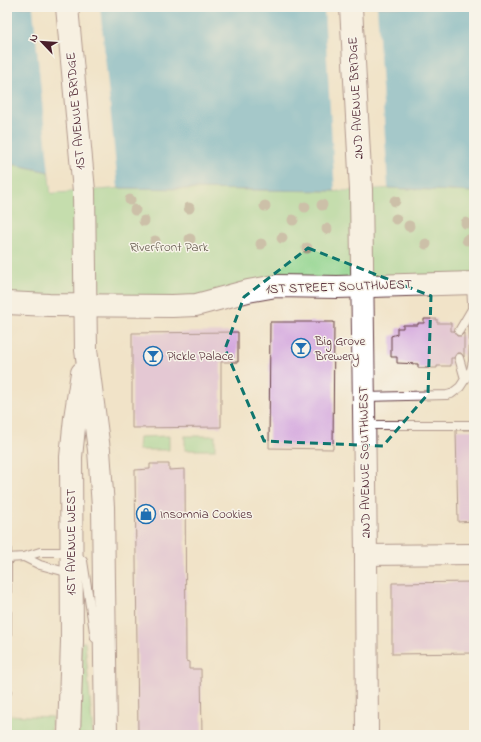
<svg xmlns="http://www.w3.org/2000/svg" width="481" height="742" font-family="'Indie Flower',sans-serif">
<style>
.green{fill:#90d48d;stroke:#6d7a5c}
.water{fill:#4ca7ca;stroke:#4b637a}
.pier{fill:#f1e3c8}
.building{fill:#d4a7df}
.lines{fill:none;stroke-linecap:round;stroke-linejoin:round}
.service-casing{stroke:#633c43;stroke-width:10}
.tertiary-casing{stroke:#633c43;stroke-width:22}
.secondary-casing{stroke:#633c43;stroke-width:24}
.primary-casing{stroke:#633c43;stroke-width:24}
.service{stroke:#fff;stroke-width:8}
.tertiary{stroke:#fff;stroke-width:20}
.secondary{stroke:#fff;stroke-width:22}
.primary{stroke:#fff;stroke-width:22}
.tree{fill:#a19582}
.marked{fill:none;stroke:#0f766e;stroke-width:3;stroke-dasharray:8 5;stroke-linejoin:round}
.labels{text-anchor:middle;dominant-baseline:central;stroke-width:3;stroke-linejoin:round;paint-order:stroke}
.street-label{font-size:13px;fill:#4a1f2b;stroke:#f7f3e8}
.park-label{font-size:13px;fill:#5f5548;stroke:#f7f3e8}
.poi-label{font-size:13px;fill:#4a1f2b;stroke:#f7f3e8;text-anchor:start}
</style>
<rect width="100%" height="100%" fill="#f7f3e8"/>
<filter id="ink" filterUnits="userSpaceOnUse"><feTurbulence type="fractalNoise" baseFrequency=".025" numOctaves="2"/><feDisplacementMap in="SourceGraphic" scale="8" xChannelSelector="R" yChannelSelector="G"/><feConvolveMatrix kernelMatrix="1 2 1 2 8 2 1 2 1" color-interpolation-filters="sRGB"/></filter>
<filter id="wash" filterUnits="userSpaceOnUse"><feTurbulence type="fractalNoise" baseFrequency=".012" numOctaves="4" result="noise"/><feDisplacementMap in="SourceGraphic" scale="16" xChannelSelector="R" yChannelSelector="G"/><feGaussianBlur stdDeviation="0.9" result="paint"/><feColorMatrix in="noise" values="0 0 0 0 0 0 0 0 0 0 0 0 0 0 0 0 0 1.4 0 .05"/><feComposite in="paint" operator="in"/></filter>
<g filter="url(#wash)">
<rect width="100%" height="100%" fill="#f1e3c8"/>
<!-- green -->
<g class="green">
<path d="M7,163L49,172L52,193L118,188L335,191L388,188L474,192V283L228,296L7,303Z"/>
<path d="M169,436V450H138L139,437Z"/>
<rect x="185" y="436" width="30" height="14"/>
<path d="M81,642H85L93,735H78Z"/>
<path d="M7,715L52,717L51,735H7Z"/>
</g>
<!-- water -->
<path class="water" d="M7,7H474V192L388,188L335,191L118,188L51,193L49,172L7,163Z"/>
<!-- pier -->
<g class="pier">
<path d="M33,7H100L118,188L51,193Z"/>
<path d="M324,7H377L388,188L335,191Z"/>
</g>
<g id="blocks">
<!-- building -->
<g class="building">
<path d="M424,319H437V323H451V331H454L457,336H461L464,333V357L461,353H457L454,358H451V366H437V368H418V364L397,363V357H391V336L397,334V328H403V325H418V323H424Z"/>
<path d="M270,322H334L333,449L269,448Z"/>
<path d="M238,332V362H221V427L132,428V333Z"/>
<path d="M456,430H474V521L458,522Z"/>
<path d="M150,464H169V470L185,469L186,661L189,662V669H201L202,735H138L135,470L150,469Z"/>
<path d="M474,582V653L392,654V583Z"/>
</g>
</g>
</g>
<g filter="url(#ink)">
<use href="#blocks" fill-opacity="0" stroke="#633c43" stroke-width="1"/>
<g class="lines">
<defs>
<g id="service">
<path d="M459,331L472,309"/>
<path d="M459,358L465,379"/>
<path d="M365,397L447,395L451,394L460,387L471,370L473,361L474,341L471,284"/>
<path d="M365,425H474"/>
<path d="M7,536V692"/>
<path d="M24,557L40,565L70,573"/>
<path d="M7,558L24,557L40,552H71L83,561L95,638"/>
</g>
<path id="tertiary" d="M366,555L474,554"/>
<g id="secondary">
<path d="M351,7L361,190L366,555L367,735"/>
<path d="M7,303L49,305L172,306L196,305L248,291L276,286L337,287L474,283"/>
</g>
<g id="primary">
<path d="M67,7L84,191L86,350L99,450L103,507L106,735"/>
<path d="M69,735L72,641L71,457L75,418L82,373"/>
</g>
</defs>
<!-- service casing -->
<use href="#service" class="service-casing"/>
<!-- tertiary casing -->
<use href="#tertiary" class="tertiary-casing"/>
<!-- secondary casing -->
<use href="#secondary" class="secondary-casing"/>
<!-- primary casing -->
<use href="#primary" class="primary-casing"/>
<!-- service -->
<use href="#service" class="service"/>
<!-- tertiary -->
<use href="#tertiary" class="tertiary"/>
<!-- secondary -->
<use href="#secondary" class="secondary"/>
<!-- primary -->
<use href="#primary" class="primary"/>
</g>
<!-- trees -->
<g class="tree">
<circle cx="130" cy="200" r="5.5"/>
<circle cx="395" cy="201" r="5.5"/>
<circle cx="322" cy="205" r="5.5"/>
<circle cx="265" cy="206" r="5.5"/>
<circle cx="305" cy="207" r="5.5"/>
<circle cx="189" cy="208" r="5.5"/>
<circle cx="135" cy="210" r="5.5"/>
<circle cx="396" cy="219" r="5.5"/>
<circle cx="293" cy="220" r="5.5"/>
<circle cx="144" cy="221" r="5.5"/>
<circle cx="466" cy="223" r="5.5"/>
<circle cx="409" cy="226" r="5.5"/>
<circle cx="327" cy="229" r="5.5"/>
<circle cx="282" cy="238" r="5.5"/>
<circle cx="190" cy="239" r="5.5"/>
<circle cx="467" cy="240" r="5.5"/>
<circle cx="155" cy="241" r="5.5"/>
<circle cx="261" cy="244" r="5.5"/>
<circle cx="426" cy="244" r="5.5"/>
<circle cx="307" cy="248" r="5.5"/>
</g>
</g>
<!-- marked area -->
<path d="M0 0H481V742H0ZM308,248L431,296L428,394L383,446L264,441L225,349L244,297Z" fill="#f1e3c8" fill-opacity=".55" fill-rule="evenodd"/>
<path class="marked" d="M308,248L431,296L428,394L383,446L264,441L225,349L244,297Z"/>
<!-- icons -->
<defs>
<symbol id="bar-ring" viewBox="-11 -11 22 22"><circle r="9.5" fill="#f7f3e8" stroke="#1f6fb2" stroke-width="1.5"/><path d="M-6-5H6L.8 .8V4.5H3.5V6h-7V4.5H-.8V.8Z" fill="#1f6fb2"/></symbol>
<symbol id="shop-ring" viewBox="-11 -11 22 22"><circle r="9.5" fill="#f7f3e8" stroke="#1f6fb2" stroke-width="1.5"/><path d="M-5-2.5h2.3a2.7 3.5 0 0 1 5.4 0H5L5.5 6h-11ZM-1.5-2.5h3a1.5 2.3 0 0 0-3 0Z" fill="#1f6fb2"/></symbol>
</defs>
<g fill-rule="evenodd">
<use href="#bar-ring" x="290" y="337" width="22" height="22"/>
<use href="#bar-ring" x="142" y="345" width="22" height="22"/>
<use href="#shop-ring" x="135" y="503" width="22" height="22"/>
</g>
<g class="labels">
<!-- street labels -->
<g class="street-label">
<text transform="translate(356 98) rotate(-93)">2ND AVENUE BRIDGE</text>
<text transform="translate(76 111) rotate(-95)">1ST AVENUE BRIDGE</text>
<text transform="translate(339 287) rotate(-2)">1ST STREET SOUTHWEST</text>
<text transform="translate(365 462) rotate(-91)">2ND AVENUE SOUTHWEST</text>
<text transform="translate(71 542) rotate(-90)">1ST AVENUE WEST</text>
</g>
<!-- park labels -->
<g class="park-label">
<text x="169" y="247">Riverfront Park</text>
</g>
<!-- poi labels -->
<g class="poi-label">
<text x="315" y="341">Big Grove<tspan x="315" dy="15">Brewery</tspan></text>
<text x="167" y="356">Pickle Palace</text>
<text x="160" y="514">Insomnia Cookies</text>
</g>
</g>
<!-- margin -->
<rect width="481" height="742" fill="none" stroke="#f7f3e8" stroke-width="24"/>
<!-- north arrow -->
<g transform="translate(42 42) rotate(295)" stroke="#f7f3e8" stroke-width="3" paint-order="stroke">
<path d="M0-3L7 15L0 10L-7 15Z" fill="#4a1f2b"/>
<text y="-6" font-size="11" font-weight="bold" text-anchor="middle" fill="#4a1f2b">N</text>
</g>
</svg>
